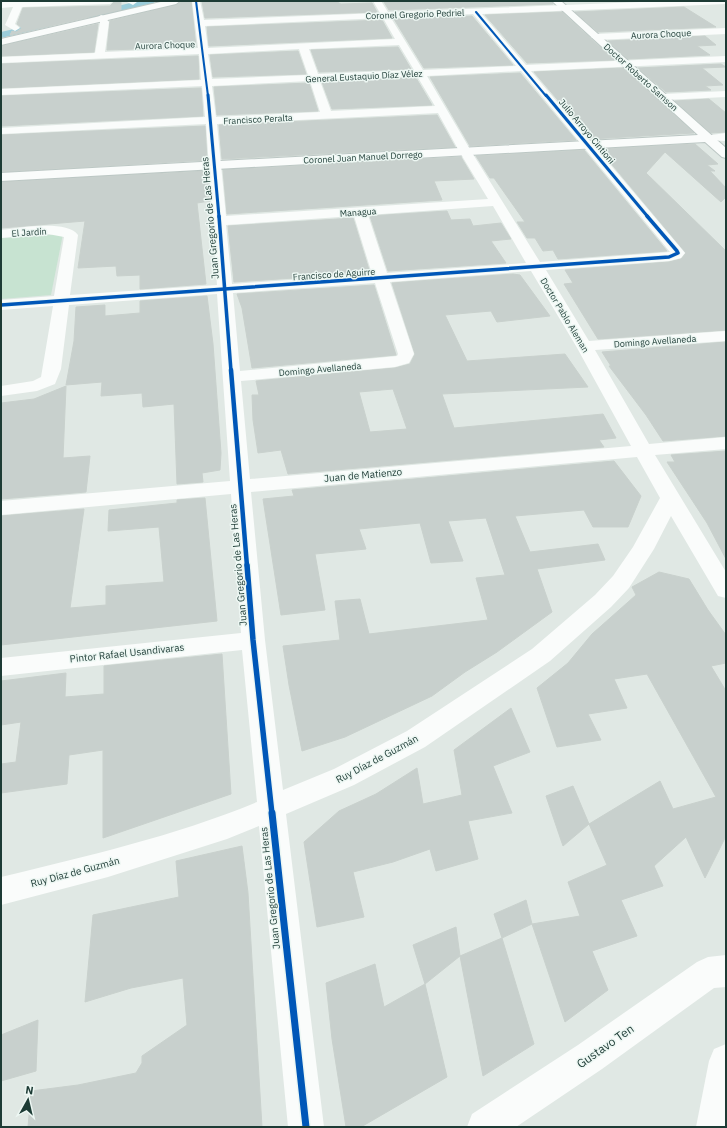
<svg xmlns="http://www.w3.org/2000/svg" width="727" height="1128" font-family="'IBM Plex Sans',sans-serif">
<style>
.green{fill:#c7e3d1}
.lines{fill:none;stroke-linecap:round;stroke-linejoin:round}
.canal{fill:#9bcdda;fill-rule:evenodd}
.building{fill:#c8d0cd;stroke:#c9d1cd;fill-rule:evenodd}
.secondary-casing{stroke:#bcc7c4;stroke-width:2}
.street{fill:#fafcfb;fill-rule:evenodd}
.secondary{fill:#fafcfb;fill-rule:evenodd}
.cycleway-far5-casing{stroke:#edf7f3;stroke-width:3}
.cycleway-far4-casing{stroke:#edf7f3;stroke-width:4.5}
.cycleway-far3-casing{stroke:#edf7f3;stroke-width:5}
.cycleway-far2-casing{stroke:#edf7f3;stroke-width:6}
.cycleway-far1-casing{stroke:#edf7f3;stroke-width:8}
.cycleway-casing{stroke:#edf7f3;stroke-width:10}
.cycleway-far5{stroke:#0057b8;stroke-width:2}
.cycleway-far4{stroke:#0057b8;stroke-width:3}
.cycleway-far3{stroke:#0057b8;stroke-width:3.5}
.cycleway-far2{stroke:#0057b8;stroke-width:4.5}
.cycleway-far1{stroke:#0057b8;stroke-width:5.5}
.cycleway{stroke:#0057b8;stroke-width:7}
.labels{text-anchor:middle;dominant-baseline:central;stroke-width:3;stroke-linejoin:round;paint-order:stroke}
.far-street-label{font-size:9px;fill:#1d3b35;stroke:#edf7f3}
.street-label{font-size:10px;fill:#1d3b35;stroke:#edf7f3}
.near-street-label{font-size:12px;fill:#1d3b35;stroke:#edf7f3}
</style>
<rect width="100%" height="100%" fill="#e0e8e4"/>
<!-- green -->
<path class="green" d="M63,234L51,295L1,299V238Z"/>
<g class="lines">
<!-- canal -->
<g class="canal">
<path d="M139,1H155L154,3L90,18L85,15L87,13Z"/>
<path d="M48,21L51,22L53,24L51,26L1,38V32Z"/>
</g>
</g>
<!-- building -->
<g class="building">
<path d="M115,1H121V10L10,35L12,31L16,32L22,28L17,24L23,8L110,6Z"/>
<path d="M187,1H191L196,47L107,50L110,21L176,5L181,2Z"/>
<path d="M202,1H335L341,4L372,3L377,12L205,18Z"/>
<path d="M385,1H551L553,4L389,10L384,2H386Z"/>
<path d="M684,7L716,27L598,32L575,12Z"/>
<path d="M562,12L614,60L527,63L485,15Z"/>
<path d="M472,16L513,65L424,68L394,19Z"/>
<path d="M382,20L392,38L209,46L207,27Z"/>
<path d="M98,24L94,52L1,56L2,46Z"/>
<path d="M705,36L716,45L697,46L710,55L628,59L608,41Z"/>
<path d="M398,47L411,69L319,72L311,50Z"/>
<path d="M298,51L306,74L213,77L210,55Z"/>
<path d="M198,56L199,79L1,88V64Z"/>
<path d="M721,64L726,67L702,68L723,85L705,86L711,90L666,92L638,68Z"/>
<path d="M623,68L694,133L591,139L534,72Z"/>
<path d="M520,73L576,140L470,146L430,77Z"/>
<path d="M416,78L432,105L332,109L322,82Z"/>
<path d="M309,83L318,111L217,115L214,87Z"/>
<path d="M201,88L203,116L1,126V96Z"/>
<path d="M709,99L726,113V132L711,133L675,101Z"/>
<path d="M437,115L455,147L222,159L219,125Z"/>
<path d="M205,126L207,160L1,172V135Z"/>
<path d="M695,144L718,164L707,165L715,171H710L726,188V197L721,202L665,152L646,173L726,251V330L598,339L564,284L573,283L565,270L669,262L681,259L686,253L599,149Z"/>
<path d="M584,150L667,251L558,259L553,250L543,251L535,238H527L517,222H525L494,178H490L476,156Z"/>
<path d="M461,157L474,179L434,181L442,200L227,214L223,170Z"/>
<path d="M208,171L210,201L197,203L206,284L140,289V275L117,276L116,266L78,268L85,221L1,228V182Z"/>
<path d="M447,211L451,220L470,219L473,226L501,223L511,239L491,241L506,263L388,271L370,216Z"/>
<path d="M353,218L370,273L234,282L228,226Z"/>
<path d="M513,274L520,275L550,316L497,322L491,311L445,315L467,361L565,354L588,387L442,394L454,428L603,414L616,438L599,440L604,447L288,474L281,450L258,453L253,420L252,395H259L256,381L395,368L410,364L415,354L392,283ZM393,389L407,429L370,432L359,392Z"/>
<path d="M374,285L396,355L252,368L242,308L237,294Z"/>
<path d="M207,296L213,344L221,453L220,470L202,473L203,482L177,484L174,404L143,407L142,393L101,396L102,382L66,385L74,341L76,307L105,305V316L140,313V301Z"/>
<path d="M726,342V436L663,441L646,415L609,366H611L602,352Z"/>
<path d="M66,386L63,458L90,456L86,492L1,499V403L34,399Z"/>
<path d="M726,451V559L707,523L667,462H675L671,455Z"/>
<path d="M614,461L641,496L628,527H593L584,510L515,516L530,552L598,544L605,560L537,569L552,612L497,652L465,672L432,696L345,737L302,751L289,685L283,646L340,640L335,601L360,599L369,634L488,620L476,578L505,575L486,518L448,521L463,561L431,563L420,523L359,529L366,549L315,554L325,610L281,615L263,499L294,496L292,490Z"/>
<path d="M205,498L217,621L1,645V516L84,509L70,608L106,605V586L164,582L159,527L108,531L109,510L177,503V500Z"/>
<path d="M659,572L689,579L708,610L726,635V663L711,666L726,691V836L705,878L686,837L654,866L663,886L621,900L637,936L592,951L608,990L565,1022L532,924L580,916L568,882L607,865L589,824L660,781L673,809L716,797L647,674L614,679L627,708L588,714L601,740L557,747L537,688L568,663L592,634L636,595L632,587Z"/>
<path d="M222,654L231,794L103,838V750L69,755L67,784L1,793V764L16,762L21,722L1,725V681L66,673L65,697L104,694V666Z"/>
<path d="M511,708L530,752L493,766L512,813L468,821L478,859L436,871L430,849L393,862L353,872L364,917L317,927L304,842L339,811L376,794L417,768L423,804L462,795L454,750Z"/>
<path d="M573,786L589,824L563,846L546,796Z"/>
<path d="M242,846L248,893L262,1127H28L31,1091L78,1085L136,1073L142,1063V1056L187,1025L183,978L131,988L85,1002L93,915L179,897L176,861Z"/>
<path d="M526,900L532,924L502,938L494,914Z"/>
<path d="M456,927L460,956L425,984L413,945Z"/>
<path d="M502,938L534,1044L483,1076L460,956Z"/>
<path d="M375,964L384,1007L425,984L447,1077L361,1127H346L332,1039L326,983Z"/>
<path d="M38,1020L36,1071L1,1081V1035Z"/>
</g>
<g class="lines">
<defs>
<g id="secondary">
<path d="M165,1H180L176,4L1,45V39Z"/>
<path d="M552,1H561L726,148V158L722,157L705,142L1,181V173L698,135Z"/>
</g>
</defs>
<!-- secondary casing -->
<use href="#secondary" class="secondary-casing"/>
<!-- street -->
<g class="street">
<path d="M16,1L24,2L114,1L110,4L22,7L15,24L20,28L15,31L5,25L13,7L1,8V2Z"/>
<path d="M125,1H137V2L133,5Z"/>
<path d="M192,1H200L204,20L380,13L373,1H381L388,12L665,1H726V4L482,14L526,65L726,56V62L531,71L685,253L681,258L669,261L546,270L589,341L726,331V341L595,350L649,444L726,437V449L655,455L726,572V598L718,596L671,516L654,549L629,588L611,607L550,661L425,747L354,785L286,814L324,1127H288L259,826L227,839L108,877L1,905V877C87,856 175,836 257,802L242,650L1,676V658L241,633L231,494L1,515V501L230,481L217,294L69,305L61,369L55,384L37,391L1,396V386L33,381L41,377L53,306L1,310V300L54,296L64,237L48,234L1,238V230C18,228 67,219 78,235L70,295L217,285L206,124L1,134V128L205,117L202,86L1,95V89L201,80L199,54L1,63V57L95,53L100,22L97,18L101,15L104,16L109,22L105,52L198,48ZM473,14L516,66L423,70L391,18ZM383,18L395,39L208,48L205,26ZM399,45L414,70L318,74L309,49ZM299,49L308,75L212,79L208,54ZM521,71L670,252L540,262L471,151L427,76ZM417,76L435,106L331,111L320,81ZM310,81L320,112L216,117L212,86ZM438,113L459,151L488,199L226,216L217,124ZM493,206L526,263L387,273L368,215ZM354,216L372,274L232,284L226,225ZM531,271L576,346L631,446L250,479L241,381L395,367L409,363L414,354L390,282ZM375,283L398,354L397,356L240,371L233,293ZM637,457L660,498L633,547L613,576L595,595L532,649L407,731L334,769L283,790L265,640L251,492Z"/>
<path d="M726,28V34L596,40L591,37L596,34Z"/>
<path d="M726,91V97L664,100L659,97L664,94Z"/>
<path d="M726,133V141L704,140L702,138L704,136Z"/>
<path d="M726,955V987L714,988L602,1069L516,1127H467L472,1114L578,1045L697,962L708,957Z"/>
<path d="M726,1044V1127H696L709,1061L714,1049Z"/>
</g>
<!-- secondary -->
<use href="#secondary" class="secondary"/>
<defs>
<g id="cycleway-far5">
<path d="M196,1L208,96"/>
<path d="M476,12L546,96"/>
</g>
<g id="cycleway-far4">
<path d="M208,95L219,217"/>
<path d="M546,95L648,217"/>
</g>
<g id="cycleway-far3">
<path d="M219,216L231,371"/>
<path d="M1,305L669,257L678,253L677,251L647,216"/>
</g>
<path id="cycleway-far2" d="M231,370L247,566"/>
<path id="cycleway-far1" d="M247,565L253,640L272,814"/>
<path id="cycleway" d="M272,813L306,1127"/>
</defs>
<!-- cycleway-far5 casing -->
<use href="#cycleway-far5" class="cycleway-far5-casing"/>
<!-- cycleway-far4 casing -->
<use href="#cycleway-far4" class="cycleway-far4-casing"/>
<!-- cycleway-far3 casing -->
<use href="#cycleway-far3" class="cycleway-far3-casing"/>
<!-- cycleway-far2 casing -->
<use href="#cycleway-far2" class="cycleway-far2-casing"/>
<!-- cycleway-far1 casing -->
<use href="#cycleway-far1" class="cycleway-far1-casing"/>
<!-- cycleway casing -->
<use href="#cycleway" class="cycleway-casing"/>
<!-- cycleway-far5 -->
<use href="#cycleway-far5" class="cycleway-far5"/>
<!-- cycleway-far4 -->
<use href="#cycleway-far4" class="cycleway-far4"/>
<!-- cycleway-far3 -->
<use href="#cycleway-far3" class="cycleway-far3"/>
<!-- cycleway-far2 -->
<use href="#cycleway-far2" class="cycleway-far2"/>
<!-- cycleway-far1 -->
<use href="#cycleway-far1" class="cycleway-far1"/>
<!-- cycleway -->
<use href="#cycleway" class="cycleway"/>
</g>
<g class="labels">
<!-- far-street labels -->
<g class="far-street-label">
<text transform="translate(415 14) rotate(-2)">Coronel Gregorio Pedriel</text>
<text transform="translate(661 34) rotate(-3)">Aurora Choque</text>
<text transform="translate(165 45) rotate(-2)">Aurora Choque</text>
<text transform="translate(364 76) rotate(-3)">General Eustaquio Díaz Vélez</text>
<text transform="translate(641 77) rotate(42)">Doctor Roberto Samson</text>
<text transform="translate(258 119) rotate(-3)">Francisco Peralta</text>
<text transform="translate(587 131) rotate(50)">Julio Arroyo Cintioni</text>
<text transform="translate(363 157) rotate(-3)">Coronel Juan Manuel Dorrego</text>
<text transform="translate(358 212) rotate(-4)">Managua</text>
<text transform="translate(29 232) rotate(-4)">El Jardín</text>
<text transform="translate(334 274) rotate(-4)">Francisco de Aguirre</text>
<text transform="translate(565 315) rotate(59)">Doctor Pablo Aleman</text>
<text transform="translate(655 341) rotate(-4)">Domingo Avellaneda</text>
<text transform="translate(320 369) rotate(-5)">Domingo Avellaneda</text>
</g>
<!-- street labels -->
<g class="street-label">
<text transform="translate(210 218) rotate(-95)">Juan Gregorio de Las Heras</text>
<text transform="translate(363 475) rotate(-5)">Juan de Matienzo</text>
<text transform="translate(238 565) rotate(-95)">Juan Gregorio de Las Heras</text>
<text transform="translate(127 653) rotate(-6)">Pintor Rafael Usandivaras</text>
<text transform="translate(377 759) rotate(-28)">Ruy Díaz de Guzmán</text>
<text transform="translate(75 872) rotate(-15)">Ruy Díaz de Guzmán</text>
<text transform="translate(270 888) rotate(-96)">Juan Gregorio de Las Heras</text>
</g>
<!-- near-street labels -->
<g class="near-street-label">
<text transform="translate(605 1046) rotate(-35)">Gustavo Ten</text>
</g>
</g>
<!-- border -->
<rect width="727" height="1128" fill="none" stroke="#1d3b35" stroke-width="4"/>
<!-- north arrow -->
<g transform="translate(28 1100) rotate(8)" stroke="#edf7f3" stroke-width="3" paint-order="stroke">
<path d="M0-3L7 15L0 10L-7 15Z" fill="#1d3b35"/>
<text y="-6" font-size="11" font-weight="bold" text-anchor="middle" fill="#1d3b35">N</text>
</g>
</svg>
